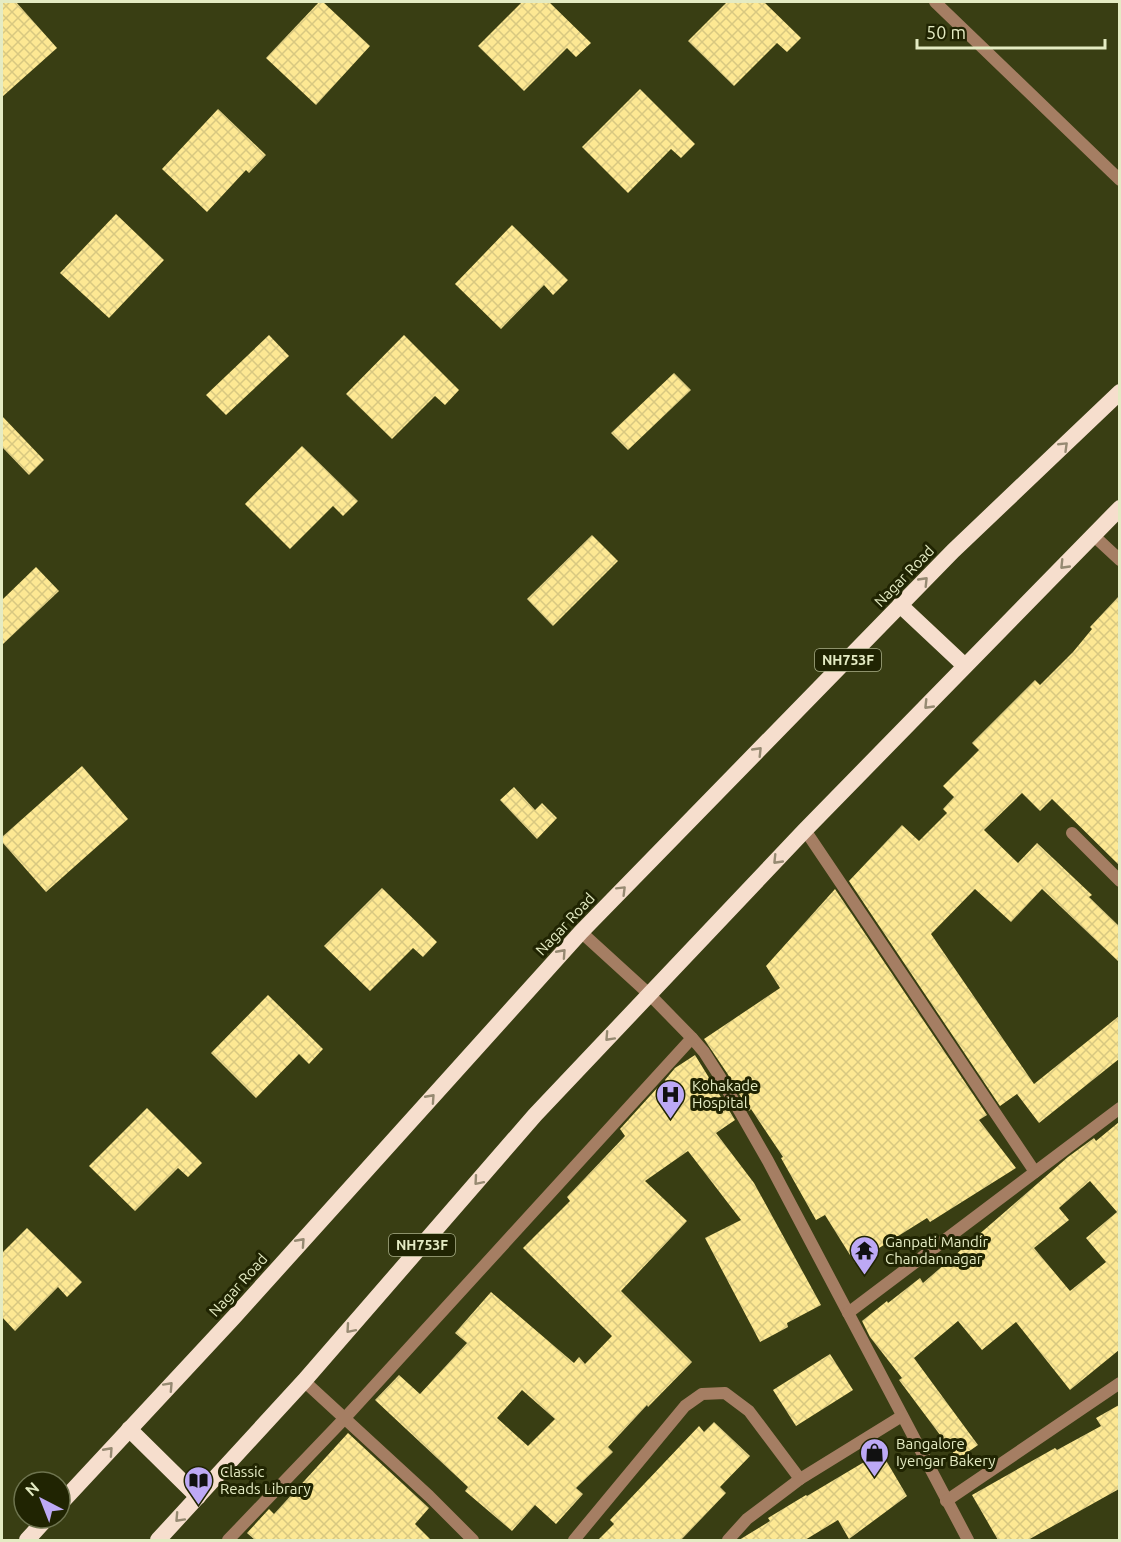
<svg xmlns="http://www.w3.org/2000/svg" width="1121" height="1542" font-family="Ubuntu,sans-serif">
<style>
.building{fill:url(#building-cross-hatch);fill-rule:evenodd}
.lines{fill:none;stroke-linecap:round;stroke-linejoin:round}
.minor{stroke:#a57e63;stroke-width:12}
.tertiary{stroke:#a57e63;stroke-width:12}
.trunk{stroke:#f6decd;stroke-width:16}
.oneway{stroke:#968a72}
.labels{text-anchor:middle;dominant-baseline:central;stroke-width:6;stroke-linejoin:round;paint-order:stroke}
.shield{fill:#202402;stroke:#a9af89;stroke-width:1.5}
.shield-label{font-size:14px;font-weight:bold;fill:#e4ebc3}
.street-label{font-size:15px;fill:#e4ebc3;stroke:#202402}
.poi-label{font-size:15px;fill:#e4ebc3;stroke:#202402;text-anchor:start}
</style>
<defs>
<pattern id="building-cross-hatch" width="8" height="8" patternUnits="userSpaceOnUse" patternTransform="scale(1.5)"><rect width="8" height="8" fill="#fde893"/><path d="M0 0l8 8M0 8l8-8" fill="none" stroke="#d8c881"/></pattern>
</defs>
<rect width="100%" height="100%" fill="#393e13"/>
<!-- building -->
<g class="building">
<path d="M2,2H16L57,48L2,97Z"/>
<path d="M319,2H323L370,46L316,105L266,58Z"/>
<path d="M522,2H549L591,43L576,57L567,48L524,91L478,46Z"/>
<path d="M727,2H764L801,38L787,52L777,43L734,86L688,41Z"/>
<path d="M640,89L695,144L681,158L671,149L628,193L582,147Z"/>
<path d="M218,109L266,155L249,173L246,170L207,212L162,169Z"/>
<path d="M116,214L164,260L109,318L60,273Z"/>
<path d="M512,225L568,280L553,295L544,285L501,329L455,284Z"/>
<path d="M269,335L289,356L226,415L206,395Z"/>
<path d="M404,335L459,390L445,405L435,396L392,439L346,394Z"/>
<path d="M674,373L691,390L628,450L611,433Z"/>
<path d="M2,416L44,460L29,475L2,447Z"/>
<path d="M302,446L358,501L343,516L333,506L290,549L245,504Z"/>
<path d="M592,535L618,561L553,626L527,599Z"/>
<path d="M36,567L59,591L2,645V600Z"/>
<path d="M1119,596V865L1052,799L1040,811L1022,793L984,830L1018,863L1037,843L1092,895L1089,897L1119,926V962L1042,889L1011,922L975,889L931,934L1034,1084L1119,1016V1059L1039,1123L1017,1094L1000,1106L849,881L902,825L919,841L947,813L943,809L954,797L943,786L979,750L972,743L1035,680L1040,685L1073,652L1092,629L1090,627Z"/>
<path d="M82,766L128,819L46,892L2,842V837Z"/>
<path d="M514,787L535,810L542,803L557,818L537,839L500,800Z"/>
<path d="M382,888L437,942L423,957L413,948L370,991L324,946Z"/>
<path d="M835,889L987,1115L979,1120L1016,1168L930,1222L927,1218L855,1263L825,1215L816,1220L781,1158L783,1157L751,1109L749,1111L727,1073L704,1039L780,988L766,966Z"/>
<path d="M268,995L323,1049L309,1064L299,1054L256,1098L211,1053Z"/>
<path d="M695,1055L735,1120L716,1133L754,1183L821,1305L787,1323L788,1327L760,1342L705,1238L741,1220L688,1151L645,1181L687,1221L621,1291L692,1362L648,1407L647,1405L608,1447L613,1452L576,1488L583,1494L556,1524L535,1505L512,1531L465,1491L468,1487L375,1400L399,1375L420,1394L467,1343L455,1333L491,1292L574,1363L579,1357L585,1364L612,1336L523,1248L570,1201L567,1197L625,1136L620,1129L659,1086L666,1082L665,1080L675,1068ZM522,1390L555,1419L528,1446L497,1418Z"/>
<path d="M147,1108L202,1163L188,1177L178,1168L135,1211L89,1166Z"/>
<path d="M1119,1122V1350L1070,1390L1016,1322L982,1350L958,1321L914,1358L978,1445L958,1459L899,1380L902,1378L870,1337L862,1321L887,1301L888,1303L920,1278L923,1283L1068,1157L1094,1138L1096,1141ZM1090,1181L1117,1212L1086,1238L1106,1262L1070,1291L1034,1248L1069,1220L1059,1208Z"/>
<path d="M27,1228L82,1282L67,1297L58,1287L15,1331L2,1317V1253Z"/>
<path d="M830,1354L853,1390L796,1426L773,1390Z"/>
<path d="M1119,1405V1489L1028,1540H998L972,1495L1055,1448L1057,1450L1101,1426L1096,1418Z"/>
<path d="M714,1422L750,1456L720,1487L726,1493L681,1540H598L614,1524L610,1520L699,1426L704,1432Z"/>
<path d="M348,1433L429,1508L415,1524L431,1540H255L247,1533L269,1509L274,1514Z"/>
<path d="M881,1452L907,1496L849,1539L838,1520L805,1540H739L770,1521L768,1518L806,1495L807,1496Z"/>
</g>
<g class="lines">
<!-- minor -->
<g class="minor">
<path d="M935,2L1120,180"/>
<path d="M1093,535L1120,560"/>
<path d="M805,830L1035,1172"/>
<path d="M1072,833L1120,881"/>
<path d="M581,932L649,994L692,1038L704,1052L720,1077L768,1161L968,1540"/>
<path d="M848,1313L1120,1108"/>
<path d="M946,1501L1120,1383"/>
<path d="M228,1540L344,1419L692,1038"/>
<path d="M574,1540L685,1406L702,1394L725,1393L749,1411L800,1479"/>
<path d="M728,1540L747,1519L800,1479L902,1416"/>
</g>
<!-- tertiary -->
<path class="tertiary" d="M304,1381L429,1496L473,1540"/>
<!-- trunk -->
<g class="trunk">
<path d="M900,605L965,666"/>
<path d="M129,1429L198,1497"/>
<path d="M60,1504L234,1317L581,932L953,551L1120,392"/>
<path d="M27,1540L47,1518"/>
<path d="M158,1540L304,1381L535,1115L805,830L1120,508"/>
</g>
</g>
<!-- one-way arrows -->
<defs><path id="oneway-chevron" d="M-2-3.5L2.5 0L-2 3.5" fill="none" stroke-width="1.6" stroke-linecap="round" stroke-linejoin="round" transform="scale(1.5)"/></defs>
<g class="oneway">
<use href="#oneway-chevron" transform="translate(1064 446) rotate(-44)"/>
<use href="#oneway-chevron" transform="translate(1064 565) rotate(134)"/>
<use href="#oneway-chevron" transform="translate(924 581) rotate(-46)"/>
<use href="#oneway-chevron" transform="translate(928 705) rotate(134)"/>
<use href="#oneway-chevron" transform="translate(758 751) rotate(-46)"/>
<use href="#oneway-chevron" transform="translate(777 860) rotate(134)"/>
<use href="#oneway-chevron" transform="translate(622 890) rotate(-45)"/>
<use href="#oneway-chevron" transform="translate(562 953) rotate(-48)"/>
<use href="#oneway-chevron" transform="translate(609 1037) rotate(133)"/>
<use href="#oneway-chevron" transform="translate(431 1098) rotate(-48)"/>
<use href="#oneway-chevron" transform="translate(478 1181) rotate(131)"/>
<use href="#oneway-chevron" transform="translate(301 1242) rotate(-48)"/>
<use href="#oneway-chevron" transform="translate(350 1329) rotate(131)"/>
<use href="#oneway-chevron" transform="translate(169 1386) rotate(-47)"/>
<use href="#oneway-chevron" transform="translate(109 1451) rotate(-48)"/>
<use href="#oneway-chevron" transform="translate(179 1518) rotate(133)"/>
</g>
<!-- icons -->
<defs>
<symbol id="hospital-pin" viewBox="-11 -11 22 30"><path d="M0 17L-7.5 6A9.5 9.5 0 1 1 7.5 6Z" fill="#bda9f5" stroke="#202402"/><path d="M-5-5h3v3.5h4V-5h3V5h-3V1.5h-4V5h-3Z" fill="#111"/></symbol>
<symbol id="temple-pin" viewBox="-11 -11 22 30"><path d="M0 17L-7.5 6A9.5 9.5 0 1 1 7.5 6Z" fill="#bda9f5" stroke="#202402"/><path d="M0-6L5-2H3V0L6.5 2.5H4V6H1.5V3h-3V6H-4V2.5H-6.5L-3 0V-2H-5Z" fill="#111"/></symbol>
<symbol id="shop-pin" viewBox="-11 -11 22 30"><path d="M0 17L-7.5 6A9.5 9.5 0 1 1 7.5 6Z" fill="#bda9f5" stroke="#202402"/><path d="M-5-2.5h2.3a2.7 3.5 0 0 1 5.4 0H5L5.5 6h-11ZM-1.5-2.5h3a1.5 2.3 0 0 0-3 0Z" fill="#111"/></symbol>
<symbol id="library-pin" viewBox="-11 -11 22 30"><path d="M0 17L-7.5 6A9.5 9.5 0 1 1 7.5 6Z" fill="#bda9f5" stroke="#202402"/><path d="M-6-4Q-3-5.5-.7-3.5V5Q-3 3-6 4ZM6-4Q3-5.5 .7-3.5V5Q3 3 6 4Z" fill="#111"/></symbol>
</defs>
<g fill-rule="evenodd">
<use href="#hospital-pin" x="654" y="1078" width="33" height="45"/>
<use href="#temple-pin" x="848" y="1234" width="33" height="45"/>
<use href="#shop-pin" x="858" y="1436" width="33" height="45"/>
<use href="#library-pin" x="182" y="1464" width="33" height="45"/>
</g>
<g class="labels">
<!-- shield labels -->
<g class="shield">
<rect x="815" y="649" width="66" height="22" rx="4.5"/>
<rect x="389" y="1234" width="66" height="22" rx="4.5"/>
</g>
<g class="shield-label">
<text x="848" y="660">NH753F</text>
<text x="422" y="1245">NH753F</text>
</g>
<!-- street labels -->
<g class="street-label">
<text transform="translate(904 576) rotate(-46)">Nagar Road</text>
<text transform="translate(565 924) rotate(-47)">Nagar Road</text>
<text transform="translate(238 1285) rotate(-48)">Nagar Road</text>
</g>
<!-- poi labels -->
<g class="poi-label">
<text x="692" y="1085">Kohakade<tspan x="692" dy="17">Hospital</tspan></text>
<text x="885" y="1241">Ganpati Mandir<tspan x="885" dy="17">Chandannagar</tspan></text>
<text x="896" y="1443">Bangalore<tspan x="896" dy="17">Iyengar Bakery</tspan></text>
<text x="220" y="1471">Classic<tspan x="220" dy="17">Reads Library</tspan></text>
</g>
</g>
<!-- border -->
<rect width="1121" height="1542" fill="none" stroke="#e4ebc3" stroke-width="6"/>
<!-- north arrow -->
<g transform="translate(42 1500) rotate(318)"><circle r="28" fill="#202402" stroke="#6e744f" stroke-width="1.5"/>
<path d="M0-4.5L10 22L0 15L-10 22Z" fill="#bda9f5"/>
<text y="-9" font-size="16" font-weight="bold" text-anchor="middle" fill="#e4ebc3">N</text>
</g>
<!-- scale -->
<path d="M917 39v9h188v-9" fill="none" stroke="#e4ebc3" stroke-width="3"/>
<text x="926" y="39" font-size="18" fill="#e4ebc3" stroke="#202402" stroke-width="4.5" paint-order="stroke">50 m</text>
</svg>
